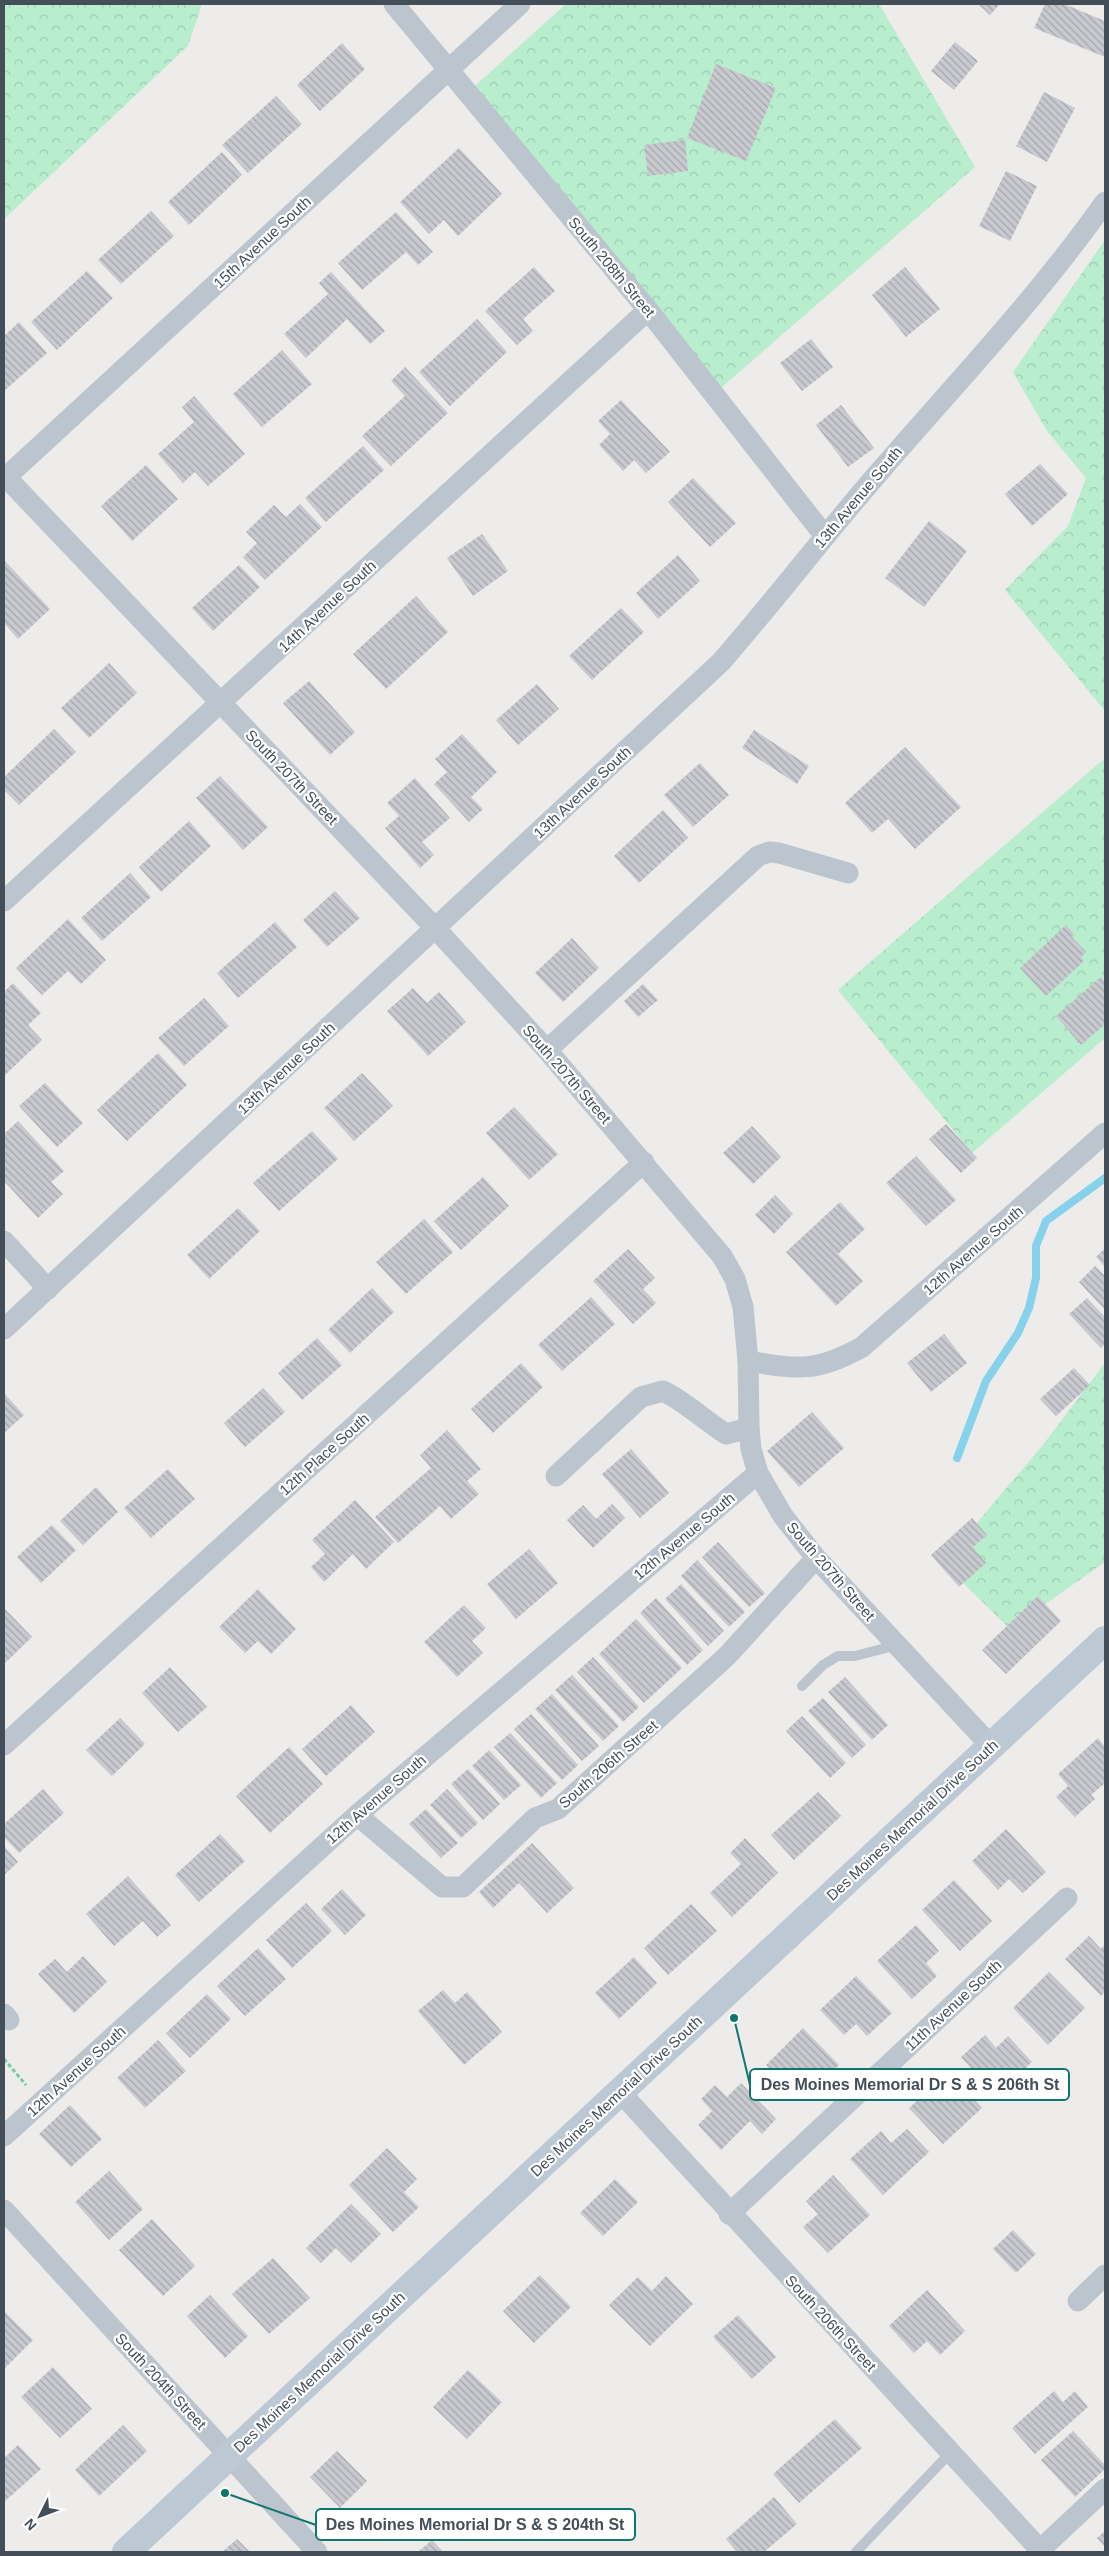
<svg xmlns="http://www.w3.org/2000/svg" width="1109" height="2556" font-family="Arial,sans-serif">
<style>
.forest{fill:url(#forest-crowns)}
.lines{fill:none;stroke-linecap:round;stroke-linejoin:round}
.stream{stroke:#85d2ea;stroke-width:8}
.building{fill:url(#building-back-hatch)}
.path{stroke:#71caa0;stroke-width:3;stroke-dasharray:4 2.5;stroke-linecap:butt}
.service{stroke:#bcc5ce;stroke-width:10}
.minor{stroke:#bcc5ce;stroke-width:21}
.secondary{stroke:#bdc8d5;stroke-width:28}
.labels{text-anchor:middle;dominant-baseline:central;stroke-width:4.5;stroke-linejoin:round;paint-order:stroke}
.street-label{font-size:15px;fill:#444e58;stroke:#fff}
.leader{fill:none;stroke:#0f766e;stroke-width:2}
.callout-dot{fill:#0f766e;stroke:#fff;stroke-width:2}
.callout{fill:#fff;stroke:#0f766e;stroke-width:2}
.callout-label{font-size:16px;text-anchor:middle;font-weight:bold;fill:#444e58}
</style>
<defs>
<pattern id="forest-crowns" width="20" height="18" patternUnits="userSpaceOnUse" patternTransform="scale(1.25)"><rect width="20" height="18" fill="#b8edce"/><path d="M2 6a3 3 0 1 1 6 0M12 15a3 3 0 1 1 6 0" fill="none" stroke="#9fcdb3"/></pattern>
<pattern id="building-back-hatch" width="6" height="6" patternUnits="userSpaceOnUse" patternTransform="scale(1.25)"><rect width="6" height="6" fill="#c8cad0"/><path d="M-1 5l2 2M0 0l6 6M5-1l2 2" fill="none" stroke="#a4a6ac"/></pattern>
</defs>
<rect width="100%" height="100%" fill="#eeebeb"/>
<!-- forest -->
<g class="forest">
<path d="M4,4H202L188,46L4,219Z"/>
<path d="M566,4H879L975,167L715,393L467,93Z"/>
<path d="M1105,240V711L1005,590L1068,526L1086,478L1047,431L1013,372Z"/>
<path d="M1105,758V1038L972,1153L838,990Z"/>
<path d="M1105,1363V1562L1010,1629L943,1563L1042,1446Z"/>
</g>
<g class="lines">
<!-- stream -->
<path class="stream" d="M957,1458L986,1381L1018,1333L1029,1308L1036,1278V1246L1046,1221L1105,1178"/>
</g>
<!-- building -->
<g class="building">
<path d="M978,4H1000L990,15Z"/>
<path d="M1045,4H1064L1105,21V57L1034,28Z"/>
<path d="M955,42L978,61L954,90L931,71Z"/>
<path d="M342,43L365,69L320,111L297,85Z"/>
<path d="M716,64L776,88L746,161L687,138Z"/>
<path d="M1044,92L1075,108L1047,162L1016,146Z"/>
<path d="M276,96L302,124L248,173L222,145Z"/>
<path d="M685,140L688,171L648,176L644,145Z"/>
<path d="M459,148L502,194L458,236L444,220L429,234L400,202Z"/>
<path d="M222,152L242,175L189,225L168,202Z"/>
<path d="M1006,171L1037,186L1010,241L979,226Z"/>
<path d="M151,211L174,236L121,284L98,260Z"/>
<path d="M396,212L433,252L418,265L406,252L362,290L338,263Z"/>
<path d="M534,267L555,291L523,319L533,331L517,345L485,311Z"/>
<path d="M905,267L940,309L906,337L872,295Z"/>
<path d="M87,271L113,298L57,350L31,322Z"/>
<path d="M331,272L385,331L370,344L347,319L306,358L284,334L328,294L319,283Z"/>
<path d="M477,319L507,352L450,406L419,372Z"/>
<path d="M19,322L47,353L4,391V336Z"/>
<path d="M811,339L833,367L802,391L780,363Z"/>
<path d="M282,350L312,384L262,427L233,394Z"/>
<path d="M405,367L448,413L391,466L362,436L405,396L391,381Z"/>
<path d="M194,396L245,454L208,486L195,472L183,483L158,454L194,422L182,407Z"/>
<path d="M621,400L670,452L646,473L634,460L623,471L599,445L610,434L598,421Z"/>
<path d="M841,405L874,448L848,467L816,425Z"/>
<path d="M363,446L384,470L326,522L305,498Z"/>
<path d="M1040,464L1068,494L1032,526L1005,494Z"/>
<path d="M146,465L178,499L132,541L101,506Z"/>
<path d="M693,478L736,523L710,547L668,502Z"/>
<path d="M300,504L322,527L265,580L243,557L257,543L246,532L274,505L286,517Z"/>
<path d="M929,521L967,551L924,607L885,578Z"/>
<path d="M482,534L508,571L473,596L447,558Z"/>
<path d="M678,555L700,581L658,619L636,593Z"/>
<path d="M4,560L50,609L18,639L4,623Z"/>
<path d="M239,565L260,587L213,631L192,608Z"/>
<path d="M416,596L448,632L386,689L353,654Z"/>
<path d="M621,608L644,632L592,680L569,656Z"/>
<path d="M109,663L137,693L89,738L61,708Z"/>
<path d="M309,681L355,732L330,755L283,703Z"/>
<path d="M537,684L559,709L518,745L496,720Z"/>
<path d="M54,729L76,752L19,805L4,790V777Z"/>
<path d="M754,730L809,766L797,784L742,748Z"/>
<path d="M462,734L497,772L471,797L483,809L469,822L434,784L447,772L435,759Z"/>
<path d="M905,747L961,807L915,849L888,819L872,833L845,803Z"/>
<path d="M700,763L729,795L693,827L664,795Z"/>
<path d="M220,776L268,827L243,850L196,798Z"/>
<path d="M415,778L450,818L422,842L434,855L420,868L385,828L399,816L387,803Z"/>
<path d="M663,810L688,838L639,883L614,856Z"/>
<path d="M189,821L211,846L161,892L139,867Z"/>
<path d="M130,873L151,897L102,941L81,918Z"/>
<path d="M335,891L360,918L327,947L303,920Z"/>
<path d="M68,919L106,960L81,984L68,971L42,995L16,968Z"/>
<path d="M275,922L297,947L238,998L217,973Z"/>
<path d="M1066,925L1075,935L1072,937L1086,952L1081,957L1084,961L1046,996L1020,968Z"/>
<path d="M572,938L599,968L563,1002L535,973Z"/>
<path d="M1101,977L1105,982V1024L1081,1045L1056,1016Z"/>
<path d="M13,983L41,1013L28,1025L42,1040L5,1075L4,992Z"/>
<path d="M643,984L658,1000L638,1017L624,1001Z"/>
<path d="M413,988L427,1003L439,992L466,1022L428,1056L387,1011Z"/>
<path d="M204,998L229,1026L184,1066L158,1038Z"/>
<path d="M158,1053L187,1085L127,1141L97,1110Z"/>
<path d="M362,1073L393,1106L354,1141L324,1108Z"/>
<path d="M45,1083L83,1123L57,1147L19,1106Z"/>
<path d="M514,1107L558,1154L529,1180L486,1133Z"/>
<path d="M18,1121L64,1171L51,1182L63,1194L38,1218L4,1181V1134Z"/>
<path d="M946,1124L977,1158L961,1173L929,1139Z"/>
<path d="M752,1126L781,1157L753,1184L723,1153Z"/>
<path d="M312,1131L338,1159L279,1211L253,1183Z"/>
<path d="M916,1156L956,1200L926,1226L886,1183Z"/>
<path d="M483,1177L509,1206L461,1250L434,1221Z"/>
<path d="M775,1195L793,1214L774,1234L755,1215Z"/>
<path d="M840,1202L865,1229L838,1254L863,1281L836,1306L786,1252Z"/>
<path d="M238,1208L260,1231L209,1279L187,1255Z"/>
<path d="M424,1219L453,1252L406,1294L376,1262Z"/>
<path d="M1105,1248V1267L1096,1257Z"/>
<path d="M628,1249L655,1278L643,1289L656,1303L633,1324L593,1281Z"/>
<path d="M1095,1266L1105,1276V1310L1079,1282Z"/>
<path d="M372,1288L394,1312L350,1353L328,1330Z"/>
<path d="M591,1297L615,1324L562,1371L538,1345Z"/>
<path d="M1087,1298L1105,1317V1344L1101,1348L1069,1314Z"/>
<path d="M944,1334L967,1363L931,1392L907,1363Z"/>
<path d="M317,1338L342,1365L302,1400L278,1373Z"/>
<path d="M521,1363L543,1387L493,1433L471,1409Z"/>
<path d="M1074,1368L1090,1385L1056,1416L1040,1399Z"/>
<path d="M263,1388L285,1412L245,1447L224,1423Z"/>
<path d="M4,1393L24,1415L4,1433Z"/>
<path d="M812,1412L844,1448L799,1487L767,1451Z"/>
<path d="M447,1430L481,1469L467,1481L479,1494L451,1519L440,1506L398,1543L375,1517L431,1468L420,1455Z"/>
<path d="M631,1449L669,1493L640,1518L602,1474Z"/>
<path d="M168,1469L195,1499L151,1538L124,1508Z"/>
<path d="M96,1487L118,1512L83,1545L60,1521Z"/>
<path d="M355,1500L394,1542L366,1569L353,1554L324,1582L311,1567L325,1554L312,1540Z"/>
<path d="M612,1504L625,1518L593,1548L567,1520L583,1505L596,1519Z"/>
<path d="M972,1518L987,1535L973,1547L986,1563L959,1587L931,1555Z"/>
<path d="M52,1525L76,1550L41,1583L17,1557Z"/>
<path d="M718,1542L765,1593L749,1607L702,1557Z"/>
<path d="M529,1549L558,1583L516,1619L487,1584Z"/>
<path d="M697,1560L745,1612L729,1627L681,1576Z"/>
<path d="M681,1584L724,1631L708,1646L665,1599Z"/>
<path d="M258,1589L296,1629L271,1654L258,1641L245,1653L219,1627Z"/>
<path d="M1038,1596L1061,1621L1006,1674L982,1650Z"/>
<path d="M656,1598L703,1650L687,1665L640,1613Z"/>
<path d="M464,1605L486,1628L472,1641L483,1653L457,1677L424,1642Z"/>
<path d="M4,1608L32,1637L4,1664Z"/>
<path d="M636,1619L682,1668L644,1703L599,1654Z"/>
<path d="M593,1657L639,1707L623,1722L577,1672Z"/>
<path d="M170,1667L207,1707L178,1732L142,1693Z"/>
<path d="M572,1675L619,1726L603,1741L555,1690Z"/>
<path d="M845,1677L888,1725L872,1740L828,1692Z"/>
<path d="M552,1694L599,1746L582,1761L535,1709Z"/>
<path d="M823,1698L866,1745L852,1758L808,1711Z"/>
<path d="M351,1705L375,1732L326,1776L302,1749Z"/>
<path d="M531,1714L578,1765L562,1780L514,1729Z"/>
<path d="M802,1716L846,1763L830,1778L786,1731Z"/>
<path d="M120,1718L145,1744L112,1776L86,1750Z"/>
<path d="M510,1733L557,1783L541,1798L494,1747Z"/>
<path d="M1098,1738L1105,1747V1783L1091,1795L1095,1799L1075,1817L1056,1797L1068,1786L1058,1774Z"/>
<path d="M289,1747L323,1784L270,1833L236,1796Z"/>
<path d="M489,1750L521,1785L504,1800L472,1766Z"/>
<path d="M468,1769L500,1804L483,1820L451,1784Z"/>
<path d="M43,1789L64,1813L19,1853L4,1837V1824Z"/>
<path d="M447,1789L478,1823L461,1838L430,1805Z"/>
<path d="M818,1792L841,1816L794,1860L771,1835Z"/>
<path d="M426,1809L458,1843L441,1858L409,1824Z"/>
<path d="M1006,1829L1046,1872L1023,1893L1009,1879L998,1890L972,1861Z"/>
<path d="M220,1834L245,1861L199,1902L175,1875Z"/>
<path d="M745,1838L778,1873L732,1917L710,1893L741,1864L730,1853Z"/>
<path d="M532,1843L574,1888L547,1913L519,1883L493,1908L479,1892Z"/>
<path d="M4,1846L18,1862L4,1875Z"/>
<path d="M128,1876L171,1925L157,1937L143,1921L114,1946L86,1914Z"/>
<path d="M954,1880L992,1921L960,1951L922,1910Z"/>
<path d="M342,1889L366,1915L345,1935L321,1909Z"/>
<path d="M306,1903L332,1931L292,1968L266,1940Z"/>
<path d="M691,1904L717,1931L668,1975L644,1948Z"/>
<path d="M916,1925L939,1951L926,1963L937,1976L912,1999L877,1961Z"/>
<path d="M1089,1936L1101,1949L1105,1944V1991L1101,1996L1065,1959Z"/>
<path d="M258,1948L286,1979L245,2016L217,1986Z"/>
<path d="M83,1956L107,1982L74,2013L38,1974L55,1959L67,1972Z"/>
<path d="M634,1957L657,1983L619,2019L595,1993Z"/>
<path d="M1049,1972L1085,2008L1048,2045L1013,2008Z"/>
<path d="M856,1976L892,2013L867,2036L856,2024L844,2035L820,2010Z"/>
<path d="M443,1990L455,2003L467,1992L502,2032L464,2065L418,2011Z"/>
<path d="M207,1994L231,2019L190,2058L166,2033Z"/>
<path d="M803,2028L839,2065L814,2089L802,2077L790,2089L766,2065Z"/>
<path d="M985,2035L996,2048L1008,2036L1032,2062L996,2095L961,2057Z"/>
<path d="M158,2040L186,2071L145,2108L117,2078Z"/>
<path d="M949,2072L982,2108L943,2144L909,2108Z"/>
<path d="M741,2083L776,2119L762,2134L750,2121L721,2150L698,2125L712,2111L701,2099L715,2085L727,2097Z"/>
<path d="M70,2105L102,2139L71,2167L39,2134Z"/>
<path d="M907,2129L929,2152L883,2195L850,2159L881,2131L891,2143Z"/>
<path d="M387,2148L417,2179L404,2192L419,2207L393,2232L349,2185Z"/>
<path d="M109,2171L143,2209L109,2240L75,2202Z"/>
<path d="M833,2175L870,2215L828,2253L803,2227L818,2214L806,2201Z"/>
<path d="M615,2179L638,2202L603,2236L580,2213Z"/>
<path d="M351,2204L381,2234L351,2263L336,2248L321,2263L306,2248Z"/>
<path d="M152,2219L195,2266L163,2296L119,2250Z"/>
<path d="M1013,2230L1036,2254L1016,2273L993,2249Z"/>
<path d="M273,2258L310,2298L269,2334L232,2294Z"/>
<path d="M540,2275L571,2307L534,2343L503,2311Z"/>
<path d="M666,2276L693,2304L650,2346L609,2305L638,2277L652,2291Z"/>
<path d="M927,2290L965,2331L940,2355L927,2341L914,2353L889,2326Z"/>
<path d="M210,2295L248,2336L225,2358L187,2316Z"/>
<path d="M4,2311L33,2340L5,2368L4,2367Z"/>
<path d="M738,2315L776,2357L752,2379L713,2337Z"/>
<path d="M53,2367L92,2409L60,2438L21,2397Z"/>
<path d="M468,2370L502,2402L467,2439L433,2407Z"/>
<path d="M1054,2391L1063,2402L1075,2391L1088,2407L1035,2454L1012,2428Z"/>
<path d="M835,2419L862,2448L799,2503L773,2474Z"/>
<path d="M123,2425L147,2451L99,2496L75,2470Z"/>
<path d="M1073,2431L1105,2465V2469L1075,2497L1041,2460Z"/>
<path d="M18,2445L41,2469L4,2502V2458Z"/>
<path d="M337,2451L367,2481L340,2508L310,2477Z"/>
<path d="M774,2497L797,2524L764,2552H737L726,2539Z"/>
<path d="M1105,2531V2547L1097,2538Z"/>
<path d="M237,2539L250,2552H222Z"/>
<path d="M432,2540L443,2552H418Z"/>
</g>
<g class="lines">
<!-- path -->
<path class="path" d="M4,2059L26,2085"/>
<!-- service -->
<g class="service">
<path d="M802,1686L823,1665L838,1656H855L897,1645"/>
<path d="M856,2552L950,2453"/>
</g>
<!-- minor -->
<g class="minor">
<path d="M394,4L648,310L824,535"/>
<path d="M4,475L436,929L547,1050L722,1256L735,1279L743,1307L748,1361L749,1428L751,1449L758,1473L783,1516L816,1558L991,1746"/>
<path d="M4,479L520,4"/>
<path d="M4,901L648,310"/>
<path d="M547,1050L758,856L769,852L779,853L848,873"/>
<path d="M4,1241L48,1289"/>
<path d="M4,1329L721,662C776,599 826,533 881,470C957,382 1038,297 1105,202"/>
<path d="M748,1361C797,1369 816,1373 862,1347L1105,1133"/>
<path d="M556,1476L641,1397L663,1391C686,1402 704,1420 726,1434L749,1428"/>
<path d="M4,1745L644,1162"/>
<path d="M357,1815L442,1887H463L535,1818L558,1809L727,1656L816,1558"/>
<path d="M4,2014L9,2020"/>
<path d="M621,2093L1042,2552"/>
<path d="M4,2136L357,1815L758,1473"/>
<path d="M4,2210L317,2552"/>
<path d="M729,2214L1067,1898"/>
<path d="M1078,2301L1105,2275"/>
<path d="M1040,2550L1105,2489"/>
</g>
<!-- secondary -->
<path class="secondary" d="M126,2552L1105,1640"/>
</g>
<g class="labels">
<!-- street labels -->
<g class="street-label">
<text transform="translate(262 242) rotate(-43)">15th Avenue South</text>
<text transform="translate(612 267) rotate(50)">South 208th Street</text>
<text transform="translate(858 497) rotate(-50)">13th Avenue South</text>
<text transform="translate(327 606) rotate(-43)">14th Avenue South</text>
<text transform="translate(292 777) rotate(46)">South 207th Street</text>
<text transform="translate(582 792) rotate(-43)">13th Avenue South</text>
<text transform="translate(286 1068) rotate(-43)">13th Avenue South</text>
<text transform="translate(567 1074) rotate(49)">South 207th Street</text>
<text transform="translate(973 1250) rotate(-41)">12th Avenue South</text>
<text transform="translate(324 1454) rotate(-42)">12th Place South</text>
<text transform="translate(684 1536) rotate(-40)">12th Avenue South</text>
<text transform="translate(831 1571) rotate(49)">South 207th Street</text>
<text transform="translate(608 1764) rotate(-41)">South 206th Street</text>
<text transform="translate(376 1799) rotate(-41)">12th Avenue South</text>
<text transform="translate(912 1820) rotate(-43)">Des Moines Memorial Drive South</text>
<text transform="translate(953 2005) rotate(-43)">11th Avenue South</text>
<text transform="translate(76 2071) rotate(-42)">12th Avenue South</text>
<text transform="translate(616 2096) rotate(-43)">Des Moines Memorial Drive South</text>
<text transform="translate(831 2323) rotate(47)">South 206th Street</text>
<text transform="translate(319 2372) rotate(-43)">Des Moines Memorial Drive South</text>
<text transform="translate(161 2381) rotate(47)">South 204th Street</text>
</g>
</g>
<!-- callouts -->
<path class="leader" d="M734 2018L750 2085M225 2493L316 2525"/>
<g class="callout-dot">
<circle cx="734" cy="2018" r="5"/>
<circle cx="225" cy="2493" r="5"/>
</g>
<g class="callout">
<rect x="750" y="2069" width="319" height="31" rx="5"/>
<rect x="316" y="2509" width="319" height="31" rx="5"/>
</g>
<g class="callout-label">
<text x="910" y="2090">Des Moines Memorial Dr S &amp; S 206th St</text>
<text x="475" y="2530">Des Moines Memorial Dr S &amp; S 204th St</text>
</g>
<!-- border -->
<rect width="1109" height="2556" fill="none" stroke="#444e58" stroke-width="10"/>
<!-- north arrow -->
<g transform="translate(40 2516) rotate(228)" stroke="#ffffff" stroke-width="4" paint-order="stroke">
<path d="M0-4L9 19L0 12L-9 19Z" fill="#444e58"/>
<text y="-8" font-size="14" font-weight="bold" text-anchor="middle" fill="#444e58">N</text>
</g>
</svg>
